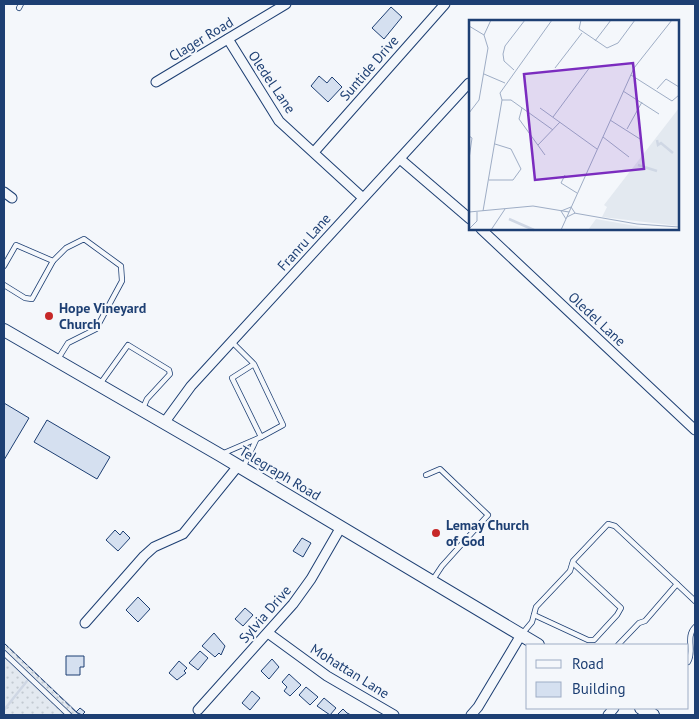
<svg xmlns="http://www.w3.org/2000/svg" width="699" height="719" font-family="'PT Sans',sans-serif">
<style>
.park{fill:url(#park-dots);stroke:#687fa3}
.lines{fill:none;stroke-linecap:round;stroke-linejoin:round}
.stream{stroke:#cfd7e4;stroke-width:2.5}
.building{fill:#d5e0f0;stroke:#1d3f73}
.service-casing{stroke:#1d3f73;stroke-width:6}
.minor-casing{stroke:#1d3f73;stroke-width:11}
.primary-casing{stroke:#1d3f73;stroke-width:14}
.service{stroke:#f4f7fb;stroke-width:4.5}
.minor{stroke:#f4f7fb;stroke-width:9}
.primary{stroke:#f4f7fb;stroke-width:12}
.fence{stroke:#1d3f73;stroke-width:1;stroke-dasharray:6 2.5;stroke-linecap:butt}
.poi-dot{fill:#c62828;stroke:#f4f7fb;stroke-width:2}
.labels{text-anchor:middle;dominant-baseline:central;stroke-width:4;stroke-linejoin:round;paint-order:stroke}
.street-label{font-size:14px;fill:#1d3f73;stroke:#f4f7fb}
.poi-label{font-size:14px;font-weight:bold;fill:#1d3f73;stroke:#f4f7fb;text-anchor:start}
.inset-river{fill:none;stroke:#cfd7e4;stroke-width:2.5}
.inset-road{fill:none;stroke:#9eadc5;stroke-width:1}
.view{fill:#7b2cbf;fill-opacity:0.15;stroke:#7b2cbf;stroke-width:2.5}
.inset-edge{fill:none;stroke:#1d3f73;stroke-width:2.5}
</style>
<defs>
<pattern id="park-dots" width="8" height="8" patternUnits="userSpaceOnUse" patternTransform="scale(1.25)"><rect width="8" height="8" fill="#e3e9f0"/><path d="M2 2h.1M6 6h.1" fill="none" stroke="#c2c9d1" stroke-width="1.8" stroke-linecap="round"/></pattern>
</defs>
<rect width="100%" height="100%" fill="#f4f7fb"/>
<!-- park -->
<path class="park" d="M4,643L80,715H4Z"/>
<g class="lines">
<!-- stream -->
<path class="stream" d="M4,710L27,681"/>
</g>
<!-- building -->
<g class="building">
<path d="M391,7L402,17L384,39L372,28Z"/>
<path d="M319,76L327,83L332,77L342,87L328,102L311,86Z"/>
<path d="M4,403L29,418L4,460Z"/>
<path d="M47,420L110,457L97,479L34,442Z"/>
<path d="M115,530L120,535L123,531L130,538L118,551L106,540Z"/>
<path d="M302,538L311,543L303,557L293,551Z"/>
<path d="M138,597L150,609L138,622L126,610Z"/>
<path d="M245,608L253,615L243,626L235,619Z"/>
<path d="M214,633L225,646L221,655L219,653L215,657L202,646Z"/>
<path d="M200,651L208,658L198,670L189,663Z"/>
<path d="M66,656H84V667H80V675H66Z"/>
<path d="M272,659L279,667L269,679L261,671Z"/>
<path d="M179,661L187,668L184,671L186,673L177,680L169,673Z"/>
<path d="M289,674L301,685L290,696L284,691L287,687L282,682Z"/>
<path d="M306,687L318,697L310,705L299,695Z"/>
<path d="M252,691L260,698L250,710L242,703Z"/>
<path d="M324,698L336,708L330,715L317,706Z"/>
<path d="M80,708L85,712L82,715L76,712Z"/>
<path d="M343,709L347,713L351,715H337Z"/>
</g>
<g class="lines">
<defs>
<g id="service">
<path d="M19,8L21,4"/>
<path d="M4,266L16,245L53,261L66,248L84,239L121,266L122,281L96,329L68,343L58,359"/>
<path d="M4,285L25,298L32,299L53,261"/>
<path d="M233,343L254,364L283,425L261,437L232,378L254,364"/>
<path d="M100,384L128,345L169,370L170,374L147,399L143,408"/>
<path d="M224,453L261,437"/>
<path d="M243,468L256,440"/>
<path d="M426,475L440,469L488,515L442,566L432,581"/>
<path d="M677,584L695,601"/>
<path d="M534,615L588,640H594L617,615L621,608L573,563"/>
<path d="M522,634L532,622L536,607L570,571L573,561L608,524L615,526L677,584L645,621L639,623L618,645"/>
<path d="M4,653L69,715"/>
<path d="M688,662C695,651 685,637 695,627"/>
</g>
<g id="minor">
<path d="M228,39L279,121L363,198"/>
<path d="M156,82L286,4"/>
<path d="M314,152L445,4"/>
<path d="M400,159L470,219"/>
<path d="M4,192L12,198"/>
<path d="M481,229L695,430"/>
<path d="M164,423L191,386L469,83"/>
<path d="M85,623L144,556L154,547L183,534L238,466"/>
<path d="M268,633L327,676L394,715"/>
<path d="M198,710L293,604L311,579L341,527"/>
<path d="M471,715L478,707L521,635"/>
<path d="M608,715L614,708"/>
</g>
<g id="primary">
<path d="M4,330L220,455L538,645"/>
<path d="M641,708L653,715"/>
</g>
</defs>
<!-- service casing -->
<use href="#service" class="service-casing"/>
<!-- minor casing -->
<use href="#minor" class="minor-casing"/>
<!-- primary casing -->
<use href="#primary" class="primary-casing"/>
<!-- service -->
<use href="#service" class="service"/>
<!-- minor -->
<use href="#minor" class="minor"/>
<!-- primary -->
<use href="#primary" class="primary"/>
<!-- fence -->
<path class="fence" d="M4,643L78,714"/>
</g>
<!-- markers -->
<g class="poi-dot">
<circle cx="49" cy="316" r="5"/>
<circle cx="436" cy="533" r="5"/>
</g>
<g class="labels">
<!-- street labels -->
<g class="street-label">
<text transform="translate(201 39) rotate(-31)">Clager Road</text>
<text transform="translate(369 68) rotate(-49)">Suntide Drive</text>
<text transform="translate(272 82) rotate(56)">Oledel Lane</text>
<text transform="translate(304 242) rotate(-48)">Franru Lane</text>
<text transform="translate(597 319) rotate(43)">Oledel Lane</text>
<text transform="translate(280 473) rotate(31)">Telegraph Road</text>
<text transform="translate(265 614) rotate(-49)">Sylvia Drive</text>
<text transform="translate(350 671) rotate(32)">Mohattan Lane</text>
</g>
<!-- poi labels -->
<g class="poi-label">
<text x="59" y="308">Hope Vineyard<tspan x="59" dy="16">Church</tspan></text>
<text x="446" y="525">Lemay Church<tspan x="446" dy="16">of God</tspan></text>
</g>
</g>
<!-- overview -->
<g transform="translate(469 20)">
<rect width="210" height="210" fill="#f4f7fb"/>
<path d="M127,199L172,207L210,210H119Z" fill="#e3e9f0"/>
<path d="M210,88V206L133,197L138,187L135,185Z" fill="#e3e9f0"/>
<path class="inset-river" d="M188,120L189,125L192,123L204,133M169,145L188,151M40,199L65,210"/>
<path class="inset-road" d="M112,0L110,9L138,28L149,23L166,0M0,6L15,15L19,28L10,80L0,93M15,15L22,0M126,21L142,0M0,25V44M86,48L113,13M45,50L35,41L34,34L36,26L56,0M15,54L36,63M162,55L203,81L210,75M188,69L197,59L210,67M154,71L190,94M33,80H42L84,110M53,88L50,99L76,135M71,88L128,129M84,97L121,47M141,100L171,119M158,109L173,82M0,116L3,118L0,139M134,117L160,137M69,125L91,102M96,155L92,163L108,173M20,160H44L52,149L42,129L26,124M14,191L33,80L31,73L83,0M0,192L64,186L100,192M105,193L168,204L210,207M98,197L106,193L102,187M97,199L92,191L102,187M0,209L8,201V192M22,210L36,189M92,210L165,48L203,0"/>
<path class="view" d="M164,43L175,149L66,160L55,54Z"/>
<rect width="210" height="210" class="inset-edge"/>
</g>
<!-- border -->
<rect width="699" height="719" fill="none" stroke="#1d3f73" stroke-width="10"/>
<!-- legend -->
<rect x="526" y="644" width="162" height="65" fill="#f4f7fb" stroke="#9eadc5"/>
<rect x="536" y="660" width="25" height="8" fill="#f4f7fb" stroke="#9eadc5"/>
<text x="572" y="669" font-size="15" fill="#1d3f73">Road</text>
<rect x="536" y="682" width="25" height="15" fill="#d5e0f0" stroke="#9eadc5"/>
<text x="572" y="694" font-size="15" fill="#1d3f73">Building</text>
</svg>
